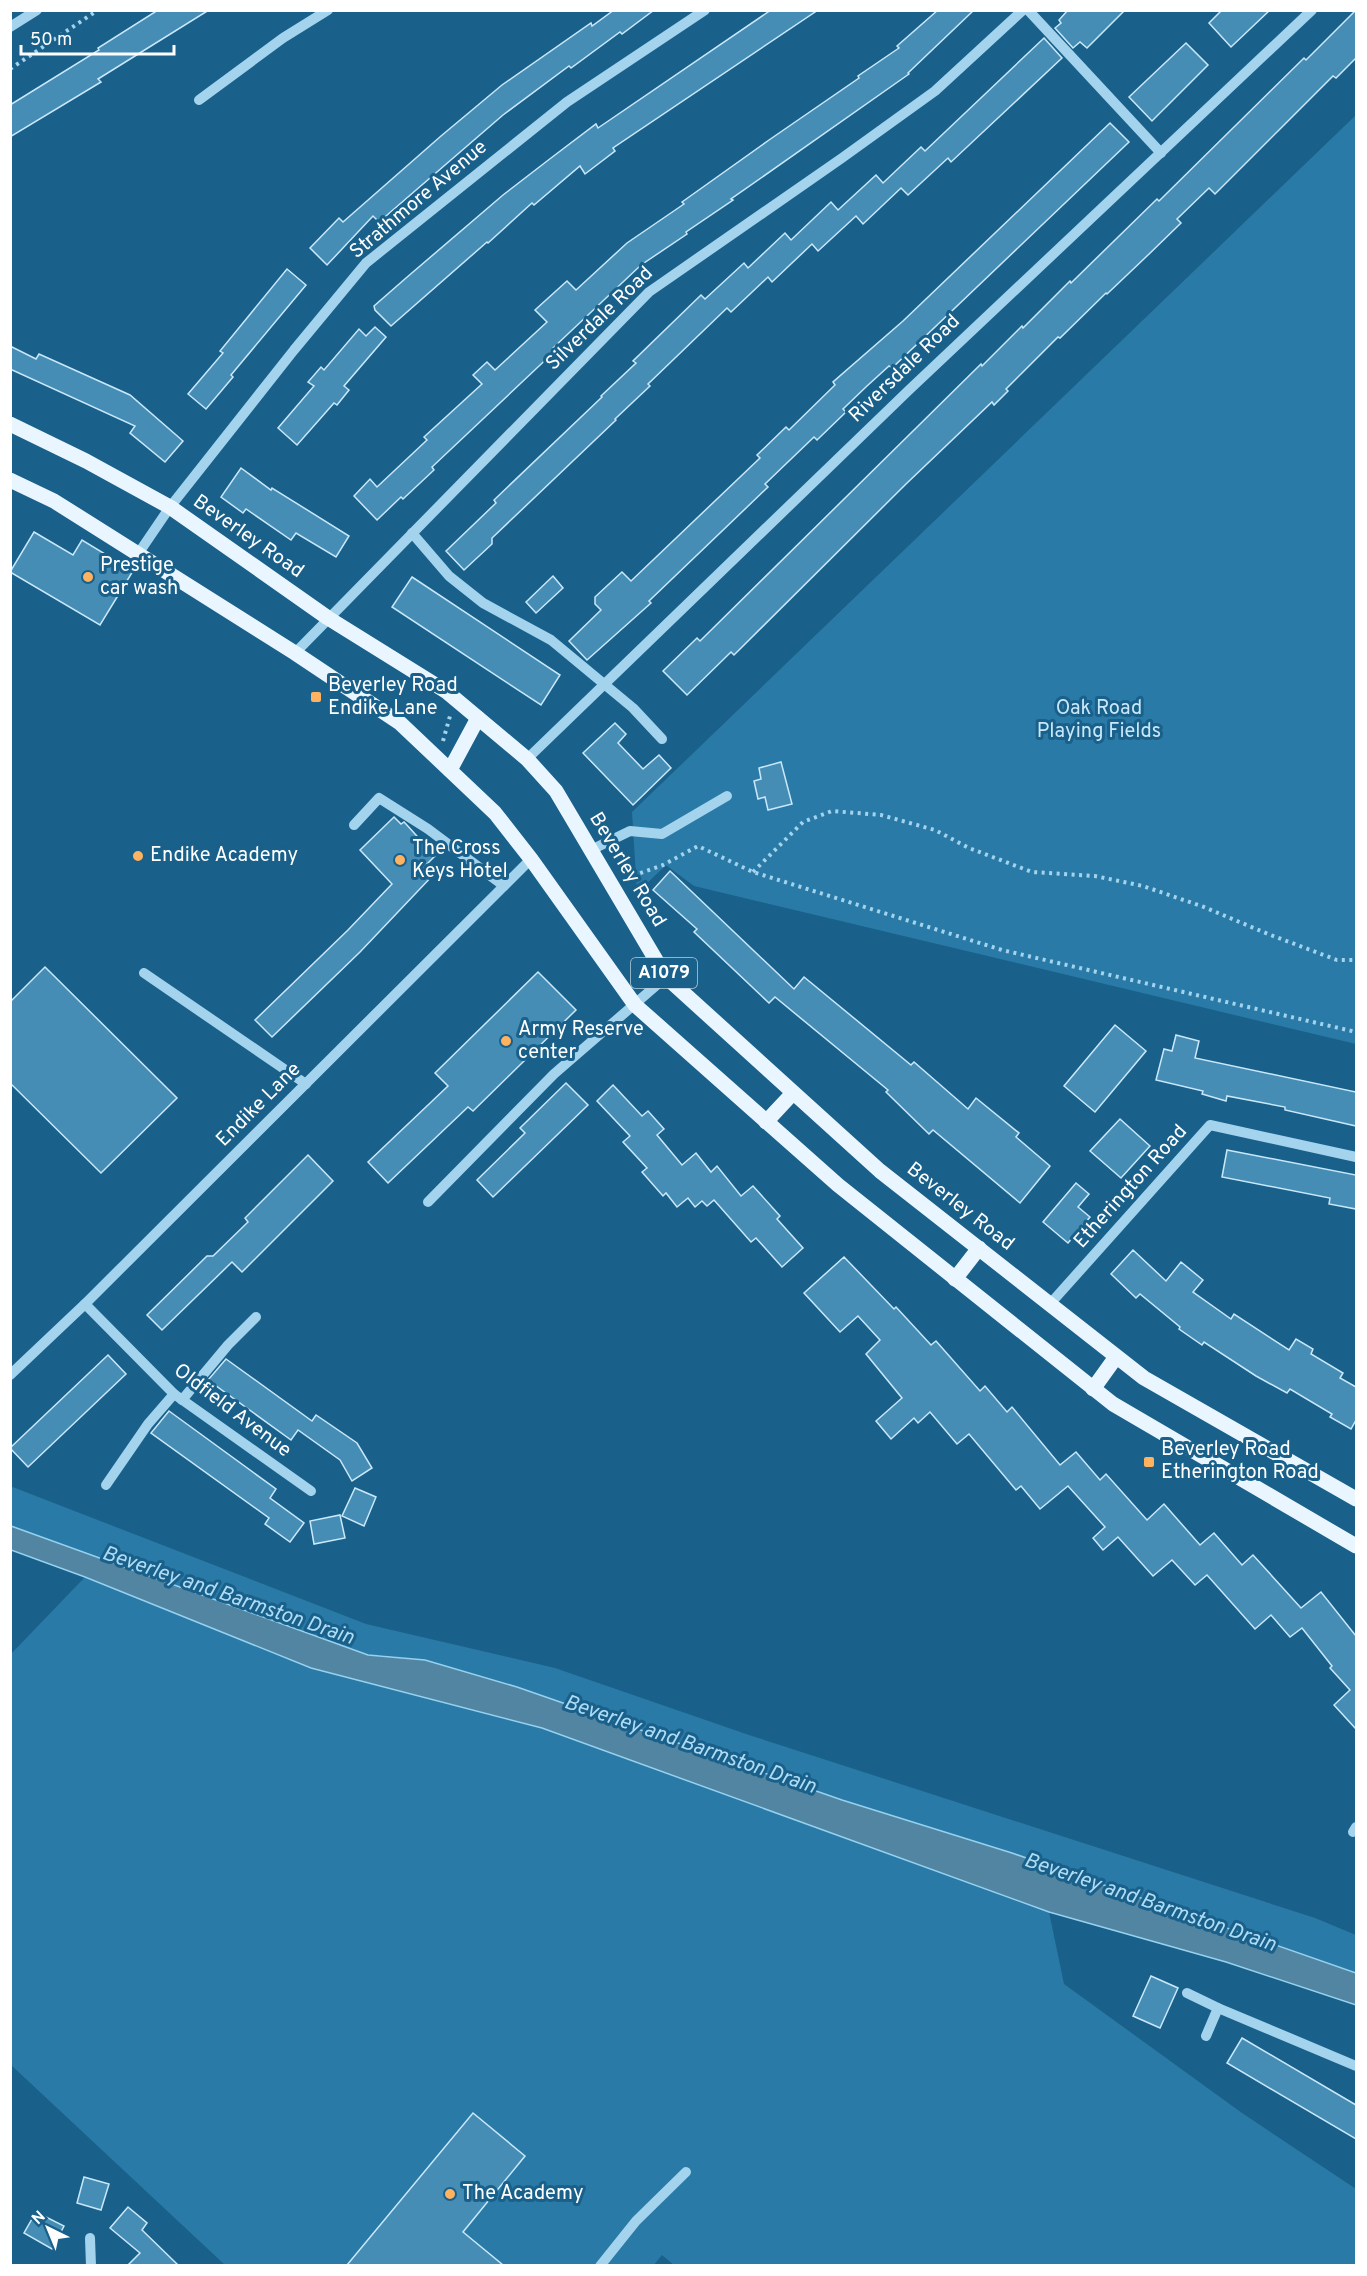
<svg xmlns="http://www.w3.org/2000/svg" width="1367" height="2276" font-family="Overpass,sans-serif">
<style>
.green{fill:#297aa7}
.water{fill:#5285a2;stroke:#96d1f0;stroke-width:1.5}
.building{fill:#468db5;stroke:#c9e8fa;stroke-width:1.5}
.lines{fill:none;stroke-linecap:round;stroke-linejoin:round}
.path{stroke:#a3d3ed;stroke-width:4;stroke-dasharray:3 4.5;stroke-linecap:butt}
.minor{stroke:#a3d3ed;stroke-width:10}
.major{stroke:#eaf6ff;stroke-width:15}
.poi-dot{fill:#ffb360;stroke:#19608a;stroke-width:2}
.labels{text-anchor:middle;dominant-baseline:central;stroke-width:6;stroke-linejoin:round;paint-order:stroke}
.shield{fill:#19608a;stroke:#bacfdc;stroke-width:1.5}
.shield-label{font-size:18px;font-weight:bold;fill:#fff}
.street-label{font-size:20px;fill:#fff;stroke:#19608a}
.poi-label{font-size:20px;fill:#fff;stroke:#19608a;text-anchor:start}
.park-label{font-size:20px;fill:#c9e8fa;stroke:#19608a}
.water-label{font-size:21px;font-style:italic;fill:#afdcf5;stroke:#19608a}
</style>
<rect width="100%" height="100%" fill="#19608a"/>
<!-- green -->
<g class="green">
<path d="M1356,115V1044L694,886L666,865L637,893L632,812Z"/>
<path d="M10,1486L366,1624L555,1668L749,1735L1315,1918L1356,1935V1973L1012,1853L842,1800L517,1687L425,1660L379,1655L365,1656L11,1526Z"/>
<path d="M85,1577L310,1668L542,1728L1049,1912L1064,1984L1242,2113L1356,2189V2265L675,2266L662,2255L653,2266L225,2265L11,2065L10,1655Z"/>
</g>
<!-- water -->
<path class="water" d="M11,1526L368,1655L425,1660L517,1687L842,1800L1012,1853L1356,1973V2005L1226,1962L1049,1912L542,1728L311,1668L85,1577L11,1550Z"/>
<!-- building -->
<g class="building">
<path d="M158,10H209L98,79L101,82L10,137V105L99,50L98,48Z"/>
<path d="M614,10H654L622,34L620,32L571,68L569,66L503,115L379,222L373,216L327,265L310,248L339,218L343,222L441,136L502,85L591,23L592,26Z"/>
<path d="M771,10H818L613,148L615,151L585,174L580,166L534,205L532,203L488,243L487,242L391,326L375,310L374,306L406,278L503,195L551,158L596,124L598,128Z"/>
<path d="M938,10H974L908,73L909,74L731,199L733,200L686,232L687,234L641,265L553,348L555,351L432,467L434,470L403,499L401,497L377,520L354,496L370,479L377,487L427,440L424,437L482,384L473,375L487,362L495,370L547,322L535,310L567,281L576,290L627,243L684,204L682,202L769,140L859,78L858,76L899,48L897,46Z"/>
<path d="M1068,10H1125L1087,48L1080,42L1073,48L1055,28L1061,23L1059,20Z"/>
<path d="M1222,10H1270L1231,47L1209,23Z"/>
<path d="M1356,10V58L1336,78L1333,76L1215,194L1209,188L1177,219L1181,223L1147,256L1107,294L1106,293L1060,338L1058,337L1006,389L1008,391L994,405L992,402L906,484L734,655L731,652L687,695L663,671L697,638L700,641L981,364L982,366L1022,326L1023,328L1070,281L1071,283L1157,199L1159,201L1304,58L1306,60Z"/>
<path d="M1044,38L1062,58L951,162L948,158L908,195L901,188L863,224L856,216L818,251L812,244L772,282L768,277L731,312L727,308L648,384L650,386L615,419L616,420L492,538V544L464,570L446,551L496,503L494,500L602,397L601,396L636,363L633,361L701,295L705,299L744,263L748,268L785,233L791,240L831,202L838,210L876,175L883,183L921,147L925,151Z"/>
<path d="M1186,43L1208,65L1152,121L1129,97Z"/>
<path d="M1110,123L1129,142L892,368L889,366L867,386L843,409L846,412L817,440L814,437L765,484L768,487L649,601L651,603L587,660L569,641L601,610L595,604V597L622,572L631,581L760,458L757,455L786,427L789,430L835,385L833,382L903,321Z"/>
<path d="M287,269L306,285L231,375L233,377L206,409L188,394L223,353L220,351Z"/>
<path d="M375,327L386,337L344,386L349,390L337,405L334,403L297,445L278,428L314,386L308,382L321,367L324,370L359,329L366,336Z"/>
<path d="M10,346L36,359L39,354L130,395L183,441L165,462L130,433L135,426L10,369Z"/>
<path d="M241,468L271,490L272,488L349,536L336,557L296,533L291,540L246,509L243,513L221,497Z"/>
<path d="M34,532L73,555L82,540L133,571L100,625L10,572Z"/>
<path d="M553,576L563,588L536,613L526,602Z"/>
<path d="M412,577L560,675L541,705L392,607Z"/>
<path d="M615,723L626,734L618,743L643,769L659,755L671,768L633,805L583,753Z"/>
<path d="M781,762L792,804L768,810L765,797L758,799L754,781L761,779L759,768Z"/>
<path d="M394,817L401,824L404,822L406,824L435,856L427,864L435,873L360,952L272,1037L255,1020L348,930L392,884L360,850Z"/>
<path d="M670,871L794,989L804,977L911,1065L914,1062L968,1109L976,1098L1019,1133L1016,1137L1050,1166L1020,1203L933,1130L929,1134L886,1092L888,1090L775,997L769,1003L694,932L697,929L653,890Z"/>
<path d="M45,967L177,1098L101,1173L10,1083V1002Z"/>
<path d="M538,972L576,1010L473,1111L468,1107L388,1183L368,1162L448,1086L435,1073Z"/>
<path d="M1115,1025L1146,1051L1095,1112L1064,1086Z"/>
<path d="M1176,1035L1199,1041L1195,1058L1356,1092V1126L1285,1110V1107L1227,1096L1226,1101L1202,1094L1203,1091L1156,1080L1164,1049L1172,1051Z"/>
<path d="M566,1083L588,1105L493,1197L477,1180L525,1133L520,1128Z"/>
<path d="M613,1085L642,1116L648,1111L664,1129L657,1135L682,1165L696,1153L711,1172L717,1166L741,1196L753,1186L780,1216L777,1219L803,1248L782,1267L756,1238L751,1242L714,1200L707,1206L702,1201L695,1207L688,1198L677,1207L666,1193L663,1196L642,1172L647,1168L623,1142L630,1136L597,1101Z"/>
<path d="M1120,1119L1150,1146L1121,1178L1090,1151Z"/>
<path d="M1227,1150L1356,1175V1209L1329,1204L1330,1198L1222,1177Z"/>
<path d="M308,1155L333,1181L242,1272L232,1262L162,1330L147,1315L207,1256H213L248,1222L245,1218Z"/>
<path d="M1076,1183L1089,1194L1078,1207L1090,1217L1068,1243L1043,1222Z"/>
<path d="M1133,1250L1166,1281L1181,1262L1203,1280L1193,1292L1231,1319L1234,1314L1289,1350L1296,1339L1313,1349L1311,1354L1343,1373L1340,1378L1356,1387V1420L1351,1429L1330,1417L1332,1414L1290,1389L1287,1393L1256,1376L1204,1342L1202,1345L1179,1329L1180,1327L1140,1294L1136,1298L1111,1274Z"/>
<path d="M844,1257L894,1309L896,1307L931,1345L936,1341L980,1391L985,1386L1007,1412L1012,1407L1060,1465L1076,1452L1100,1480L1106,1474L1147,1520L1164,1504L1200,1545L1214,1533L1242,1565L1253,1555L1301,1608L1321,1592L1356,1636V1729L1334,1705L1350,1690L1330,1668L1332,1666L1302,1628L1290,1637L1271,1615L1255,1629L1207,1575L1195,1585L1172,1560L1153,1576L1118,1537L1103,1550L1093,1538L1105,1527L1068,1486L1040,1509L1021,1486L1016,1490L969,1434L957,1444L930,1412L918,1423L914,1418L891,1439L876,1421L902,1398L866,1354L880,1340L858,1316L840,1332L804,1293Z"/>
<path d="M108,1355L126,1374L28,1467L10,1448Z"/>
<path d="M226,1359L312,1421L316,1415L357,1443L372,1468L352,1481L340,1460L298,1430L291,1440L208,1380Z"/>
<path d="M169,1411L276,1489L270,1498L304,1523L290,1542L265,1524L269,1518L151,1433Z"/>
<path d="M355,1488L376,1497L364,1526L342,1516Z"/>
<path d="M340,1515L345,1538L314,1544L310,1521Z"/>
<path d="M1151,1976L1178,1988L1160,2028L1133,2016Z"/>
<path d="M1242,2038L1356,2105V2139L1227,2063Z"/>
<path d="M473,2113L525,2156L463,2232L503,2265H347Z"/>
<path d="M84,2177L109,2184L101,2210L77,2203Z"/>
<path d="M128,2207L147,2223L142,2230L178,2265H128L140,2253L110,2228Z"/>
<path d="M36,2212L64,2226L52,2249L24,2233Z"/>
</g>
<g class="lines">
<!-- path -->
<g class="path">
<path d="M10,69L98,10"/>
<path d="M443,741L450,716"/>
<path d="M753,872L803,822L832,811L881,815L935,830L969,848L1032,872L1095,876L1143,886L1204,907L1268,934L1337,960H1356"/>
<path d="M626,878L663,865L698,846L753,872L1002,950L1356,1032"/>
</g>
<!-- minor -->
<g class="minor">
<path d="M1028,10L1161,153"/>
<path d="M10,27L37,10"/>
<path d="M199,100L283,38L328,10"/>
<path d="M412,533L449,576L483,603L551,640L633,708L662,739"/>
<path d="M138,554L170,507L294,350L366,263L567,102L705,10"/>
<path d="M295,653L649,292L842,158L935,91L1023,10"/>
<path d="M527,759L909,390L1312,10"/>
<path d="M354,825L379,798L428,829L504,886"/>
<path d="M591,850L630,831L662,834L727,796"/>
<path d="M144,973L306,1084"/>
<path d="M428,1202L554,1074L666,977"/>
<path d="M85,1304L174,1394L311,1491"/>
<path d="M1050,1304L1210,1125L1356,1157"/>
<path d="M10,1375L85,1304L531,859"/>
<path d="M182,1400L228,1345L256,1317"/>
<path d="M106,1485L148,1424L174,1394"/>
<path d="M1353,1832L1356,1827"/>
<path d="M1187,1993L1218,2008L1356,2066"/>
<path d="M1206,2036L1218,2008"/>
<path d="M90,2238L91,2266"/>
<path d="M600,2266L636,2221L686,2172"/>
</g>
<!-- major -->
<g class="major">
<path d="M10,424L86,461L170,507L328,618L447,692L527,759L556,791L666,977L880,1171L1144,1378L1356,1499"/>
<path d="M10,480L54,501L295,653L400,723L495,813L531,859L635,1005L838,1185L1113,1404L1356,1546"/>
<path d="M450,770L478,718"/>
<path d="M766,1122L793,1093"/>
<path d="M955,1279L979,1248"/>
<path d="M1093,1389L1116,1357"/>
</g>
</g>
<!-- markers -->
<g class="poi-dot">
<circle cx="88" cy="577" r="6"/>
<rect x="310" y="691" width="12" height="12" rx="3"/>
<circle cx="138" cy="856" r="6"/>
<circle cx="400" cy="860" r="6"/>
<circle cx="506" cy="1041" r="6"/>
<rect x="1143" y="1456" width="12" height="12" rx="3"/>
<circle cx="450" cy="2194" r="6"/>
</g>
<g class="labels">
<!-- shield labels -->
<rect class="shield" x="631" y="958" width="66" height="30" rx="4.5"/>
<g class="shield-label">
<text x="664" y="973">A1079</text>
</g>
<!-- street labels -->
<g class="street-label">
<text transform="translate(419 200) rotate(-40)">Strathmore Avenue</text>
<text transform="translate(600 319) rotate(-44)">Silverdale Road</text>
<text transform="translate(905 369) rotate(-44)">Riversdale Road</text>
<text transform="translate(248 537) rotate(35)">Beverley Road</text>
<text transform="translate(627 870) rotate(59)">Beverley Road</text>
<text transform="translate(259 1105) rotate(-45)">Endike Lane</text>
<text transform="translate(1131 1187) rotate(-48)">Etherington Road</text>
<text transform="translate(960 1207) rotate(38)">Beverley Road</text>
<text transform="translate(232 1411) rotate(37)">Oldfield Avenue</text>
</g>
<!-- poi labels -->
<g class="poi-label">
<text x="100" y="566">Prestige<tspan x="100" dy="23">car wash</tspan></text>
<text x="328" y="686">Beverley Road<tspan x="328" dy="23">Endike Lane</tspan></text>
<text x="412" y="849">The Cross<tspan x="412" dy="23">Keys Hotel</tspan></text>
<text x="150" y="856">Endike Academy</text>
<text x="518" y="1030">Army Reserve<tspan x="518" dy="23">center</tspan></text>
<text x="1161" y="1450">Beverley Road<tspan x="1161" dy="23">Etherington Road</tspan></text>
<text x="462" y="2194">The Academy</text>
</g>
<!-- park labels -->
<g class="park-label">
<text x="1099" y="709">Oak Road<tspan x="1099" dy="23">Playing Fields</tspan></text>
</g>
<!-- water labels -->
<g class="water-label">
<text transform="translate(228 1596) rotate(19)">Beverley and Barmston Drain</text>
<text transform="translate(690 1745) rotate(19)">Beverley and Barmston Drain</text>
<text transform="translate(1150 1903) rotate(19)">Beverley and Barmston Drain</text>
</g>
</g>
<!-- border -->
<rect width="1367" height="2276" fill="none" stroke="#ffffff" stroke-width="24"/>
<!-- north arrow -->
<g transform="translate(48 2228) rotate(317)" stroke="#19608a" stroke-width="4.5" paint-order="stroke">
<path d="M0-4.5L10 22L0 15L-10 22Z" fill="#ffffff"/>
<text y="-9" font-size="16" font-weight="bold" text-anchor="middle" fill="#ffffff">N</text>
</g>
<!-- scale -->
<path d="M21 45v9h153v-9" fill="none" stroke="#ffffff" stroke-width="3"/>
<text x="30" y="45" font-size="18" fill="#ffffff" stroke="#19608a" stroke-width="4.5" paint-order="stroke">50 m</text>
</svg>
